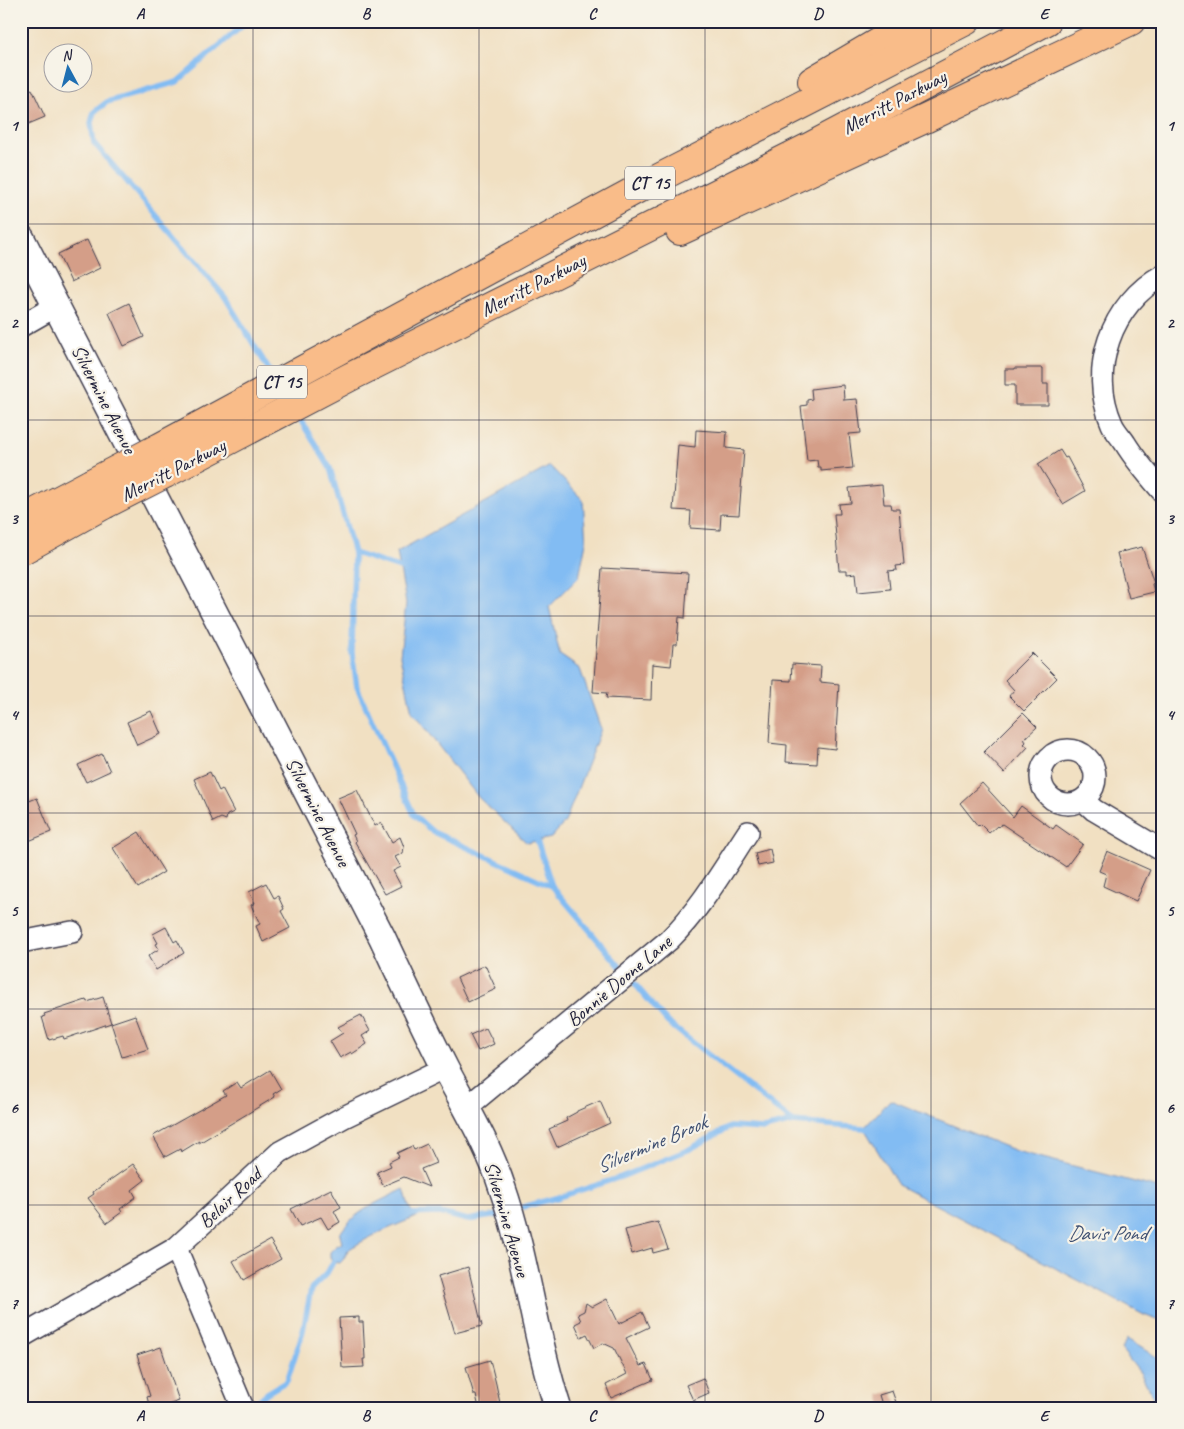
<svg xmlns="http://www.w3.org/2000/svg" width="1184" height="1429" font-family="Caveat,sans-serif">
<style>
.water{fill:#82bcf3;stroke:#526f97}
.lines{fill:none;stroke-linecap:round;stroke-linejoin:round}
.stream{stroke:#82bcf3;stroke-width:5.5}
.building{fill:#d49e88}
.minor-casing{stroke:#413e4f;stroke-width:24}
.tertiary-casing{stroke:#413e4f;stroke-width:29}
.motorway-casing{stroke:#413e4f;stroke-width:30}
.minor{stroke:#fff;stroke-width:21}
.tertiary{stroke:#fff;stroke-width:26}
.motorway{stroke:#f9bc89;stroke-width:28}
.motorway-bridge-casing{stroke:#413e4f;stroke-width:30;stroke-linecap:butt}
.motorway-bridge{stroke:#f9bc89;stroke-width:28}
.grid{fill:none;stroke:#22223b;stroke-width:1;stroke-opacity:0.55}
.labels{text-anchor:middle;dominant-baseline:central;stroke-width:4.5;stroke-linejoin:round;paint-order:stroke}
.shield{fill:#f7f3e8;stroke:#62616f;stroke-width:1}
.shield-label{font-size:19px;font-weight:bold;fill:#22223b}
.street-label{font-size:20px;fill:#22223b;stroke:#f7f3e8}
.water-label{font-size:21px;font-style:italic;fill:#3f5072;stroke:#f7f3e8}
.neatline{fill:none;stroke:#22223b;stroke-width:2}
.grid-label{font-size:16px;text-anchor:middle;font-weight:bold;fill:#22223b}
</style>
<rect width="100%" height="100%" fill="#f7f3e8"/>
<filter id="ink" filterUnits="userSpaceOnUse"><feTurbulence type="fractalNoise" baseFrequency=".02" numOctaves="2"/><feDisplacementMap in="SourceGraphic" scale="10" xChannelSelector="R" yChannelSelector="G"/><feConvolveMatrix kernelMatrix="1 2 1 2 8 2 1 2 1" color-interpolation-filters="sRGB"/></filter>
<filter id="wash" filterUnits="userSpaceOnUse"><feTurbulence type="fractalNoise" baseFrequency=".0096" numOctaves="4" result="noise"/><feDisplacementMap in="SourceGraphic" scale="20" xChannelSelector="R" yChannelSelector="G"/><feGaussianBlur stdDeviation="1.12" result="paint"/><feColorMatrix in="noise" values="0 0 0 0 0 0 0 0 0 0 0 0 0 0 0 0 0 1.4 0 .05"/><feComposite in="paint" operator="in"/></filter>
<g filter="url(#wash)">
<rect width="100%" height="100%" fill="#f1e0c2"/>
<!-- water -->
<g class="water">
<path d="M550,466L583,500L586,542L579,577L549,607L560,655L580,669L601,729L565,822L551,838L527,843L479,798L412,712L400,656L406,603L397,552Z"/>
<path d="M890,1100L1016,1151L1158,1188L1163,1187V1322L1144,1315L898,1185L864,1128Z"/>
<path d="M404,1189L409,1207L416,1217C394,1226 372,1235 351,1248C346,1251 345,1259 340,1263L333,1262L330,1257V1252L336,1246L342,1244L340,1234C353,1211 381,1201 404,1189Z"/>
<path d="M1127,1339L1163,1361V1408H1159L1141,1374L1121,1349Z"/>
</g>
<g class="lines">
<!-- stream -->
<g class="stream">
<path d="M248,21L177,82L107,102L94,112L91,123L94,143L225,297L274,378"/>
<path d="M296,413L330,468L354,553L352,653L357,687L414,815L433,832L552,886L667,1022L793,1122L864,1128L871,1131"/>
<path d="M354,553L406,570"/>
<path d="M535,834L552,886"/>
<path d="M523,1207L560,1197L621,1177L688,1150L730,1127L764,1129L793,1122"/>
<path d="M404,1214L440,1213L468,1220L499,1215"/>
<path d="M259,1400L267,1393L287,1381L303,1331L311,1289L327,1273L336,1257"/>
</g>
</g>
<g id="blocks">
<!-- building -->
<g class="building">
<path d="M32,89L45,117L26,125L21,114V93Z"/>
<path d="M87,240L100,268L71,282L58,254Z"/>
<path d="M129,303L144,337L124,346L109,313Z"/>
<path d="M1015,368H1043V384H1048V405H1015V385H1005V369H1015Z"/>
<path d="M843,385L844,400L857,399L861,433L849,434L853,468L821,471V467H818L817,460L807,461L801,406L807,405V400L812,399L811,389Z"/>
<path d="M696,430L727,432L726,448L744,450L739,515L721,514L720,530L690,528L691,511L673,510L678,445L695,447Z"/>
<path d="M1060,450L1065,458L1067,457L1085,491L1063,504L1038,464Z"/>
<path d="M882,485L884,504H891L892,509H899L904,565L896,566L897,570L888,571L890,589L858,592L856,573L847,574V570H839L834,514H840L839,504L851,503L849,488Z"/>
<path d="M1142,547L1154,583L1152,584L1154,592L1129,598L1117,553Z"/>
<path d="M602,568L688,573L685,618L679,617L677,644H673L671,666L652,664L651,700L606,698L607,693L593,692Z"/>
<path d="M1032,653L1057,678L1024,711L1009,696L1014,690L1005,680Z"/>
<path d="M792,664L821,666L820,682L839,684L835,749L818,747L817,764L786,762L787,745L769,743L773,680L791,681Z"/>
<path d="M151,711L161,734L137,745L127,722Z"/>
<path d="M1023,713L1037,727L1024,739L1026,742L1024,744L1028,747L1004,773L984,752Z"/>
<path d="M102,754L110,771L86,782L78,765Z"/>
<path d="M210,772L219,791L222,789L234,812L227,815L226,820L221,818L213,822L194,779Z"/>
<path d="M982,783L1013,817L1021,806L1053,829L1056,825L1083,844L1066,867L1002,824L998,827L997,826L989,833L980,824L978,826L960,803Z"/>
<path d="M357,790L375,826L381,822L392,842L400,837L404,847L403,853L395,857L401,867L393,871L401,886L385,894L355,842L356,841L353,835L355,834L338,798Z"/>
<path d="M37,798L51,832L21,844V804Z"/>
<path d="M139,832L164,872L138,888L113,848Z"/>
<path d="M770,849L773,863L758,866L755,853Z"/>
<path d="M1107,851L1150,870L1136,901L1103,886L1106,874L1099,871Z"/>
<path d="M266,883L274,898L278,896L284,909L281,911L290,928L263,942L256,926L260,924L251,905L255,903L249,892Z"/>
<path d="M166,927L174,942L177,940L184,953L156,970L148,956L159,949L156,944L158,943L153,934Z"/>
<path d="M485,965L496,989L468,1002L457,978Z"/>
<path d="M103,997L111,1023L64,1039L63,1036L49,1040L42,1017L45,1016L44,1014L86,1000L87,1002Z"/>
<path d="M135,1015L148,1049L122,1057L111,1023Z"/>
<path d="M361,1015L370,1031L362,1036L367,1044L352,1054L351,1052L340,1058L330,1041L343,1033L338,1027Z"/>
<path d="M486,1028L494,1044L478,1051L470,1035Z"/>
<path d="M270,1070L281,1089L273,1094L275,1097L199,1143V1141L181,1152L180,1149L165,1157L153,1136L226,1095L223,1091L237,1082L241,1088Z"/>
<path d="M600,1101L610,1123L557,1147L549,1129L567,1121L566,1118L577,1112V1111Z"/>
<path d="M427,1144L436,1163L421,1169L429,1187L404,1177L383,1186L377,1172L391,1166L389,1162L399,1157L397,1153L412,1146L414,1150Z"/>
<path d="M133,1164L145,1180L132,1190L136,1197L120,1209L122,1212L107,1223L88,1198L94,1194L93,1192Z"/>
<path d="M331,1189L341,1207L334,1211L340,1222L328,1229L321,1217L300,1226L291,1209Z"/>
<path d="M658,1222L668,1249L653,1253L652,1248L632,1254L625,1230Z"/>
<path d="M270,1240L281,1259L244,1280L233,1261Z"/>
<path d="M468,1267L482,1326L455,1333L438,1276Z"/>
<path d="M607,1299L619,1324L642,1312L649,1327L626,1338L640,1366L646,1364L653,1380L611,1398L606,1385L627,1374L614,1348L603,1343L594,1348L587,1334L581,1337L575,1324L581,1321L578,1314L584,1311L586,1303L592,1307Z"/>
<path d="M359,1317V1322H363L365,1359H363L364,1367L344,1368L342,1367L339,1318Z"/>
<path d="M161,1347L179,1401L159,1408H150L147,1397L150,1396L137,1355Z"/>
<path d="M490,1360L496,1384L501,1408H479L476,1395H474L466,1367Z"/>
<path d="M703,1378L709,1393L693,1400L686,1385Z"/>
<path d="M892,1391L898,1408H883L879,1395Z"/>
</g>
</g>
</g>
<g filter="url(#ink)">
<use href="#blocks" fill-opacity="0" stroke="#413e4f" stroke-width="1"/>
<g class="lines">
<defs>
<g id="minor">
<path d="M1163,275C1111,304 1088,369 1112,424C1115,431 1121,437 1125,443C1136,461 1149,476 1163,492"/>
<path d="M21,326L56,306"/>
<circle cx="1068" cy="777" r="27"/>
<path d="M1083,800L1094,810L1163,851"/>
<path d="M21,942L72,932"/>
<path d="M466,1108L669,940C701,908 723,870 748,832"/>
<path d="M176,1248L243,1408"/>
<path d="M21,1337L176,1248L280,1152L344,1117L445,1068"/>
</g>
<path id="tertiary" d="M21,238L382,937C403,982 424,1027 446,1070C466,1108 489,1146 502,1187C527,1259 534,1335 558,1408"/>
<g id="motorway">
<path d="M812,81L914,21"/>
<path d="M680,231L927,118L1131,21"/>
<path d="M158,448L645,185L966,21"/>
<path d="M165,474L350,377L807,148L1047,21"/>
<path d="M21,520L91,483"/>
<path d="M21,551L104,505"/>
</g>
</defs>
<!-- minor casing -->
<use href="#minor" class="minor-casing"/>
<!-- tertiary casing -->
<use href="#tertiary" class="tertiary-casing"/>
<!-- motorway casing -->
<use href="#motorway" class="motorway-casing"/>
<!-- minor -->
<use href="#minor" class="minor"/>
<!-- tertiary -->
<use href="#tertiary" class="tertiary"/>
<!-- motorway -->
<use href="#motorway" class="motorway"/>
<defs>
<g id="motorway-bridge">
<path d="M91,483L158,448"/>
<path d="M104,505L165,474"/>
</g>
</defs>
<!-- motorway-bridge casing -->
<use href="#motorway-bridge" class="motorway-bridge-casing"/>
<!-- motorway-bridge -->
<use href="#motorway-bridge" class="motorway-bridge"/>
</g>
</g>
<!-- grid -->
<path class="grid" d="M253,21V1408M479,21V1408M705,21V1408M931,21V1408M21,224H1163M21,420H1163M21,616H1163M21,813H1163M21,1009H1163M21,1205H1163"/>
<g class="labels">
<!-- shield labels -->
<g class="shield">
<rect x="625" y="166.5" width="50" height="33" rx="4"/>
<rect x="257" y="365.5" width="50" height="33" rx="4"/>
</g>
<g class="shield-label">
<text x="650" y="183">CT 15</text>
<text x="282" y="382">CT 15</text>
</g>
<!-- street labels -->
<g class="street-label">
<text transform="translate(894 102) rotate(-28)">Merritt Parkway</text>
<text transform="translate(533 285) rotate(-27)">Merritt Parkway</text>
<text transform="translate(104 399) rotate(63)">Silvermine Avenue</text>
<text transform="translate(173 470) rotate(-27)">Merritt Parkway</text>
<text transform="translate(318 812) rotate(63)">Silvermine Avenue</text>
<text transform="translate(619 981) rotate(-40)">Bonnie Doone Lane</text>
<text transform="translate(230 1198) rotate(-43)">Belair Road</text>
<text transform="translate(507 1219) rotate(74)">Silvermine Avenue</text>
</g>
<!-- water labels -->
<g class="water-label">
<text transform="translate(651 1144) rotate(-23)">Silvermine Brook</text>
<text x="1107" y="1233">Davis Pond</text>
</g>
</g>
<!-- margin -->
<rect width="1184" height="1429" fill="none" stroke="#f7f3e8" stroke-width="55"/>
<!-- north arrow -->
<g transform="translate(68 68) rotate(353)"><circle r="24" fill="#f7f3e8" stroke="#a29fa3"/>
<path d="M0-4L9 19L0 12L-9 19Z" fill="#1f6fb2"/>
<text y="-8" font-size="14" font-weight="bold" text-anchor="middle" fill="#22223b">N</text>
</g>
<rect x="28" y="28" width="1128" height="1374" class="neatline"/>
<g class="grid-label">
<text x="140" y="19">A</text>
<text x="366" y="19">B</text>
<text x="592" y="19">C</text>
<text x="818" y="19">D</text>
<text x="1044" y="19">E</text>
<text x="14" y="131">1</text>
<text x="1170" y="131">1</text>
<text x="14" y="328">2</text>
<text x="1170" y="328">2</text>
<text x="14" y="524">3</text>
<text x="1170" y="524">3</text>
<text x="14" y="720">4</text>
<text x="1170" y="720">4</text>
<text x="14" y="916">5</text>
<text x="1170" y="916">5</text>
<text x="14" y="1113">6</text>
<text x="1170" y="1113">6</text>
<text x="14" y="1309">7</text>
<text x="1170" y="1309">7</text>
<text x="140" y="1421">A</text>
<text x="366" y="1421">B</text>
<text x="592" y="1421">C</text>
<text x="818" y="1421">D</text>
<text x="1044" y="1421">E</text>
</g>
</svg>
